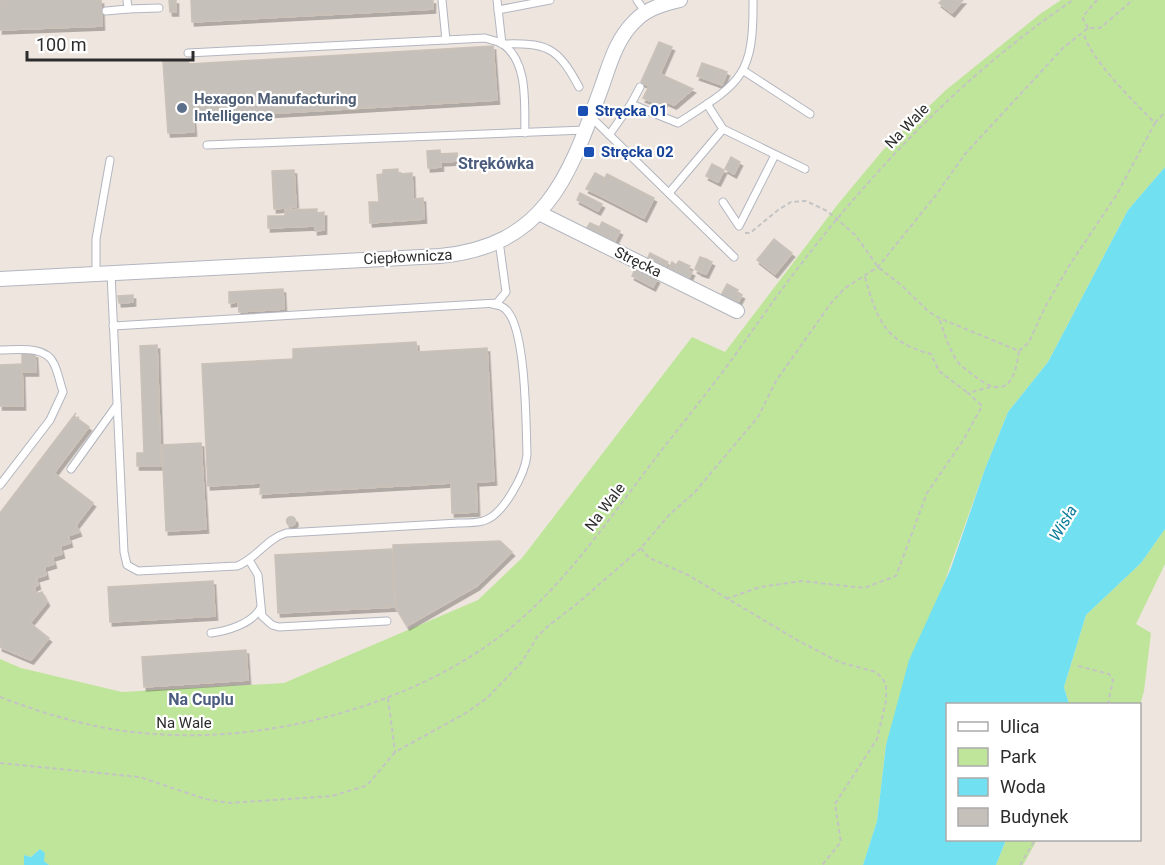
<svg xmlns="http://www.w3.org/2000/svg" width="1165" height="865" font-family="Roboto,sans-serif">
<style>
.green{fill:#bfe59a}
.water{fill:#71e1f1}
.building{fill:#c6c0ba;stroke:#cac1b8;stroke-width:1.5;filter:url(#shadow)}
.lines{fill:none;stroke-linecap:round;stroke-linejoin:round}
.service-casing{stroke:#b2b6c0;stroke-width:9}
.minor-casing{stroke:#b2b6c0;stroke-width:16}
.path{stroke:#c4c4c4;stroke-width:2;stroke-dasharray:4.5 3;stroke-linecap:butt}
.service{stroke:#fff;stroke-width:7}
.minor{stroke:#fff;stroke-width:14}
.service-dot{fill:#5c6f8a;stroke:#fff;stroke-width:2}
.transit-dot{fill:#1a4fb4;stroke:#fff;stroke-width:2}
.labels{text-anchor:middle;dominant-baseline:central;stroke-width:4.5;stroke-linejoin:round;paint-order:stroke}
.service-label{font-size:15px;font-weight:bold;fill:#4e5e75;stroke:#fff;text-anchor:start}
.transit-label{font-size:15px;font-weight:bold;fill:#164399;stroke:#fff;text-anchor:start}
.street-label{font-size:15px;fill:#2c2c2c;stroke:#fff}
.neighbourhood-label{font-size:16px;font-weight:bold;fill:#4b5c7e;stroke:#fff}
.water-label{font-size:16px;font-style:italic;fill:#0c7d9a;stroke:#fff}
</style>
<defs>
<filter id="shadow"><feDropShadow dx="2.5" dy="4" stdDeviation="0" flood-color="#0004"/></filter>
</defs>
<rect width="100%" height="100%" fill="#eee5de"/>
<!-- green -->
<g class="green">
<path d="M1061,0H1165V167L1128,210L1048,362L1008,412L985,469L886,745L877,821L863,865H49L44,861L40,849L31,857L24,855V865H0V659L21,668L122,692L284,683L478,600L522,558L692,337L725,352L838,204L883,150L946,90L1040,14Z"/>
<path d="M1165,529V564L1136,624L1151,633L1144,691L1140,705L1069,704L1064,687L1086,615L1141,563Z"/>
<path d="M1006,840H1037L1023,865H996Z"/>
</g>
<!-- water -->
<g class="water">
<path d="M1165,167V529L1141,563L1086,615L1064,687L1069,704H948V840H1006L996,865H863L877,821L886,745L909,660L951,568L985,469L1008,412L1048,362L1128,210Z"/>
<path d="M40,849L45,853L44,861L49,865H24V855L31,857Z"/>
</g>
<!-- building -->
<g class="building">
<path d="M0,0H101L102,26L0,30Z"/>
<path d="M169,0H176V12H170Z"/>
<path d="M191,0H433V9L192,22Z"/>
<path d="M942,0H963L952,13L939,3Z"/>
<path d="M659,42L672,47L660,74L693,89L674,105L665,101L663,106L643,98L649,86L641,82Z"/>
<path d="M493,46L497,100L193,118L194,132L168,133L163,62L188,60L189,64Z"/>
<path d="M702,63L722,70L717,83L697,76Z"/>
<path d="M722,70L727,72L722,85L717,83Z"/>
<path d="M440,150L441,167L428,168L427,151Z"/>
<path d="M457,153L458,161L440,162V154Z"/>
<path d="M731,157L740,162L734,174L725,169Z"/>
<path d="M712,164L724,170L718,182L706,176Z"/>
<path d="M398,169V174L412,173L413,199L423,198L424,219L370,223L369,202H379L377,175L383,174V170Z"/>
<path d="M294,170L296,207L274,209L272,171Z"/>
<path d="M595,173L605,178L597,194L586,189Z"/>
<path d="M607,174L654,198L644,218L597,194Z"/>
<path d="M580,193L602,204L598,211L577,200Z"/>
<path d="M317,209V213L324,212V230L315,231V226L268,228V216H285V210Z"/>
<path d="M602,222L620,231L614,243L596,234Z"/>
<path d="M590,223L599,227L596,234L586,229Z"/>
<path d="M774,239L792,253L775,274L757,260Z"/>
<path d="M650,253L668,262L665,269L647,260Z"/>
<path d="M700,257L706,259L700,272L695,269Z"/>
<path d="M706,259L712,262L706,274L700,272Z"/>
<path d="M679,261L690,266L688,270L692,272L687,282L666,274L672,262L676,265Z"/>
<path d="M635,269L657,279L653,287L632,276Z"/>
<path d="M727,284L738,290L736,292L742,295L736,306L719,299Z"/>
<path d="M283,289L284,309L239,312L238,302L229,303V292Z"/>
<path d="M133,295V302L119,303L118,296Z"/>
<path d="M416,342L417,352L487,348L494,481L476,482L477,512L452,513L451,483L260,494L261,483L208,486L202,364L293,359V349Z"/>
<path d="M157,345L161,466H137V453H144L140,346Z"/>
<path d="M22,354H35L36,372H22Z"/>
<path d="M22,364L23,406H0V365Z"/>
<path d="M76,413L74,416L89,427L54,473L93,503L76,525L79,532L68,536L70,543L60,546L62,554L52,557L54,564L44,567L46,575L36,578L38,585L34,587L36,594L42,592L47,602L30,623L49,638L31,660L0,647V513Z"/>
<path d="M201,443L206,529L166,531L162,445Z"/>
<circle cx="291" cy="521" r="4.5"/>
<path d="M500,541L512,552L477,586L407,626L396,608L393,545Z"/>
<path d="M392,549L395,607L278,613L275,555Z"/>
<path d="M213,581L215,616L110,622L108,587Z"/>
<path d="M246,650L248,680L144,687L142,657Z"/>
</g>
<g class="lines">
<defs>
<g id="service">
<path d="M442,0L446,40"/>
<path d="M497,0L502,44C547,43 557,46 579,87"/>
<path d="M637,0L645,12"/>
<path d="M128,9L159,8"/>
<path d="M498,10L550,0"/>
<path d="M106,11L128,9L127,0"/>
<path d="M188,53L485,38C491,40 498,41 503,44C529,63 524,105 525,133"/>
<path d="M744,71L810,114"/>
<path d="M631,104L640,87"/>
<path d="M591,117L734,257"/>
<path d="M723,129L805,169"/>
<path d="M609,135L631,104L678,123C740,83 754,78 753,0"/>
<path d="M207,145L585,130"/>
<path d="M669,193L723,129L707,104"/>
<path d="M723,202L739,226L775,155"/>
<path d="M111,273L124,552L127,565L138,571L237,566C256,559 266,539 286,533L459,523C467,523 476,523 483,521C503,516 525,474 527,455C526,424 526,334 508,312C504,306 498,305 492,304"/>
<path d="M96,274V239L110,160"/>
<path d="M113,326L497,303L506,292L499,241"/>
<path d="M0,350C17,350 46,345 54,364C58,372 60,383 63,392L50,420L0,485"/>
<path d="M71,469L117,405"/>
<path d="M249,560L258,575L262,616L272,625L279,627L387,621"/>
<path d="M211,633C227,631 251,624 260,609"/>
</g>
<g id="minor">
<path d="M539,213L737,311"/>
<path d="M0,279L440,256C547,246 570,174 602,86C610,63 617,38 635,21C647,8 664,4 680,0"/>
</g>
</defs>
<!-- service casing -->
<use href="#service" class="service-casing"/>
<!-- minor casing -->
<use href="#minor" class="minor-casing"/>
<!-- path -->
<g class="path">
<path d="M1088,28L1083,19L1084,15L1097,0"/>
<path d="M1155,123L1165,112"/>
<path d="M745,233H750L778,210L791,202L806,201L827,211L837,219L856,236L878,267L901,285L929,312L939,318L1019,351C1015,381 1006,400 976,377C970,372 962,368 958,362C949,350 944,332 939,318"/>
<path d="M865,277C877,320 885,342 931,354L939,371L968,393"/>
<path d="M1019,351L1029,342L1045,307L1069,266L1117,194L1155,123C1134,102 1093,62 1084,35"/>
<path d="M641,548L649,558L688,575L797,640L839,662L876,672L882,678L886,684V701L877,739L835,804L841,842L822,865"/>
<path d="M726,599L760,587L802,581L864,588L896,576L927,493L964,439L982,406L968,393L990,387"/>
<path d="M1078,666L1109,674L1113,680L1108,704"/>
<path d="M0,697C50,716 101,731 155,734C269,743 412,705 503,634C566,585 609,518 658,455C682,424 707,393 730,362C756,326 781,289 808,255C884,158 971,69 1073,0"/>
<path d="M388,698L395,752"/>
<path d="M0,763L140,777L205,799L229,803L332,796L365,786L371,781L395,752L466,713L487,698L522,662L537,637L548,626L578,603L641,548L670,514L695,492L758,417L776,381L831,303L845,288L878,267L936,195L965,154L1063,48L1088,28H1100L1133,0"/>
<path d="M1020,865L1035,840"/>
</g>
<!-- service -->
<use href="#service" class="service"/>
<!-- minor -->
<use href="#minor" class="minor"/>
</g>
<!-- markers -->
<circle class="service-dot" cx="182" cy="108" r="6"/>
<g class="transit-dot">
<rect x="577" y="105" width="12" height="12" rx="3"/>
<rect x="583" y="146" width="12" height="12" rx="3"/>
</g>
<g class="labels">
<!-- service labels -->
<g class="service-label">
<text x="194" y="99">Hexagon Manufacturing<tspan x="194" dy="17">Intelligence</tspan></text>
</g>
<!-- transit labels -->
<g class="transit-label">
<text x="595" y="111">Stręcka 01</text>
<text x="601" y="152">Stręcka 02</text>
</g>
<!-- street labels -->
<g class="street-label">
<text transform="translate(907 126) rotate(-46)">Na Wale</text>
<text transform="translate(408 257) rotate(-3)">Ciepłownicza</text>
<text transform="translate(638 262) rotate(26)">Stręcka</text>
<text transform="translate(605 507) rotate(-53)">Na Wale</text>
<text x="184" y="723">Na Wale</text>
</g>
<!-- neighbourhood labels -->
<g class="neighbourhood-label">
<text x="496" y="163">Strękówka</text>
<text x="201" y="699">Na Cuplu</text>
</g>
<!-- water labels -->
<g class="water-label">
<text transform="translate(1063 523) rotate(-59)">Wisła</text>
</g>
</g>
<!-- legend -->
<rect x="946" y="703" width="195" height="138" fill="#ffffff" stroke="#ababab" stroke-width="1.5"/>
<rect x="958" y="722" width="30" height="9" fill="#ffffff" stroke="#ababab" stroke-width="1.5"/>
<text x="1000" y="733" font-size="18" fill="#2c2c2c">Ulica</text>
<rect x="958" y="748" width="30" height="18" fill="#bfe59a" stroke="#ababab" stroke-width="1.5"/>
<text x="1000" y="763" font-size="18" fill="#2c2c2c">Park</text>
<rect x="958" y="778" width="30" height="18" fill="#71e1f1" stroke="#ababab" stroke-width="1.5"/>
<text x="1000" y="793" font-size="18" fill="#2c2c2c">Woda</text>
<rect x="958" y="808" width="30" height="18" fill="#c6c0ba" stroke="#ababab" stroke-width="1.5"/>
<text x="1000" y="823" font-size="18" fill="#2c2c2c">Budynek</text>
<!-- scale -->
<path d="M27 51v9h166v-9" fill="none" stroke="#2c2c2c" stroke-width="3"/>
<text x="36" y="51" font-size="18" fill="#2c2c2c" stroke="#ffffff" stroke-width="4.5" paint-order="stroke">100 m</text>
</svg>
